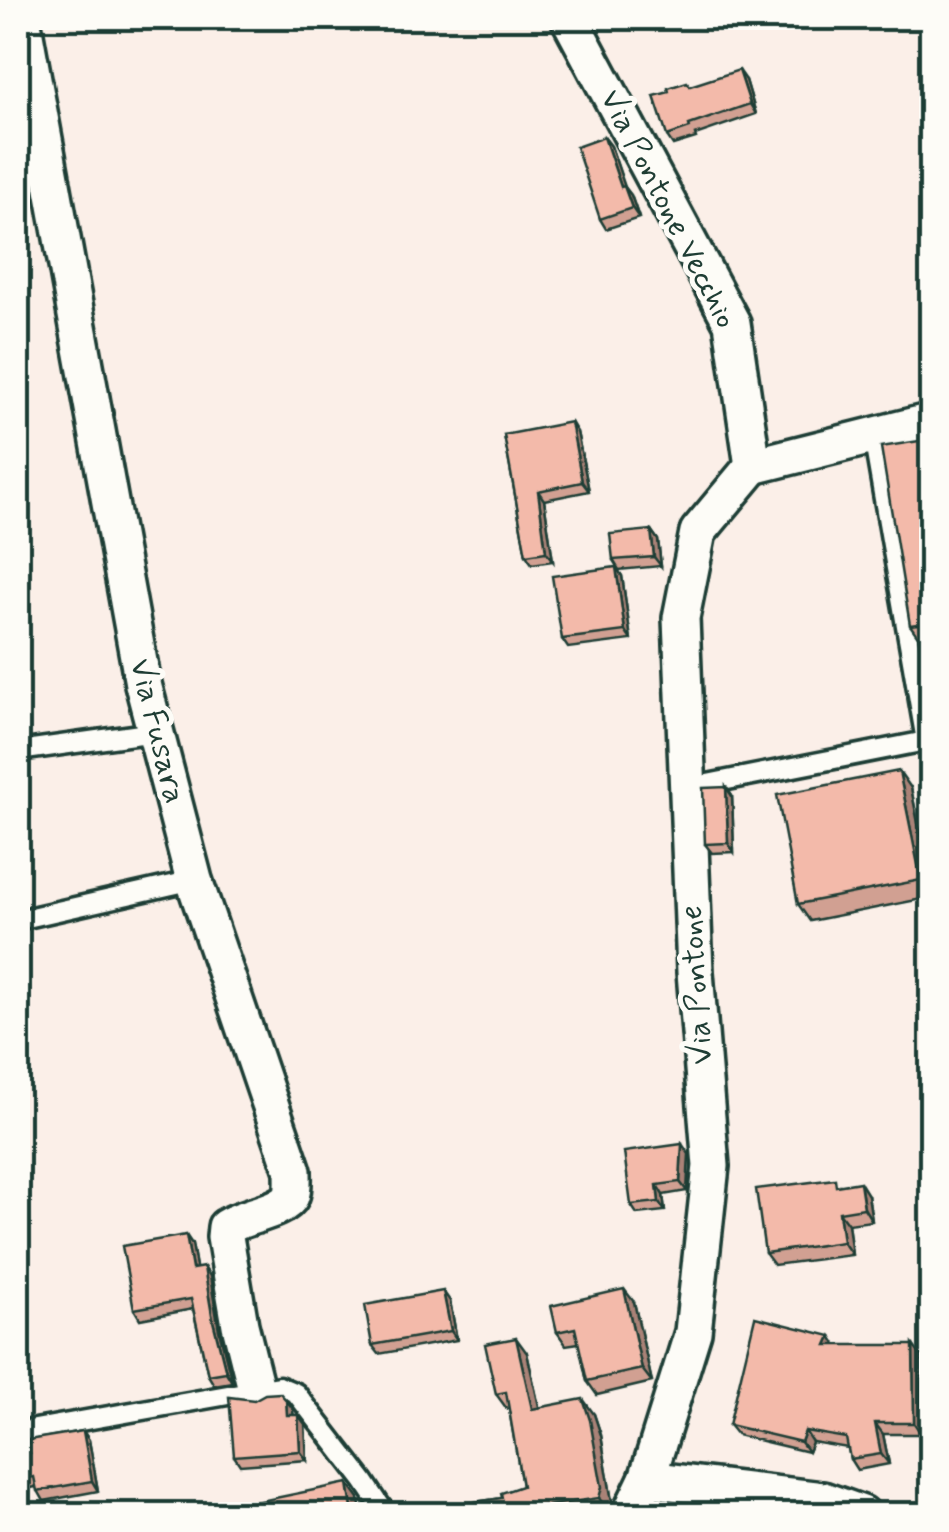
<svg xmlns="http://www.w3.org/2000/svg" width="949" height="1532" font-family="Mynerve,sans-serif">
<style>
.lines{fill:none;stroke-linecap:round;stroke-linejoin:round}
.lane-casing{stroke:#1f3d34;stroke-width:25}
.street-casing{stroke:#1f3d34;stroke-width:42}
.lane{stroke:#fdfcf7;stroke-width:18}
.street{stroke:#fdfcf7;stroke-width:35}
.wall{fill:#d1a092;stroke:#1f3d34;stroke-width:2.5}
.shaded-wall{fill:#aa8277;stroke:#1f3d34;stroke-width:2.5}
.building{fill:#f3baaa;stroke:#1f3d34;stroke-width:2.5}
.labels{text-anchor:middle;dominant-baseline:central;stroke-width:10;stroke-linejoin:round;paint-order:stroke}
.street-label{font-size:32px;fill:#1f3d34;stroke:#fdfcf7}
</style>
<rect width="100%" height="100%" fill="#fbefe8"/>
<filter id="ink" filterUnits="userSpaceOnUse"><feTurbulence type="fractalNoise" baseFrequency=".01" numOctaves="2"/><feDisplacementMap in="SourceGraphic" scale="20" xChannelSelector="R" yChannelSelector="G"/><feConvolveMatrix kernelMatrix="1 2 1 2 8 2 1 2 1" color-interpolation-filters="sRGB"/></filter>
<g filter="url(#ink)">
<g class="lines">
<defs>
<g id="lane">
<path d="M18,751L155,732"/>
<path d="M687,788L926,741L873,436"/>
<path d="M18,920L194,880"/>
<path d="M18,1432L279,1386L296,1393L364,1481L386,1514"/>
</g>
<g id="street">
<path d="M22,18L143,684L194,880L293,1171C293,1179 294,1189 291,1196C284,1211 243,1216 226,1227L225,1237L240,1325L256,1389"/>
<path d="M569,18L732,323L753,466"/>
<path d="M753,466L932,421"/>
<path d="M647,1479L823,1500L862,1514"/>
<path d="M630,1514L647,1479L693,1332L711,1166L695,972L681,618L698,532L753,466"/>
</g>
</defs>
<!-- lane casing -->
<use href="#lane" class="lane-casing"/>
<!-- street casing -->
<use href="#street" class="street-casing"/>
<!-- lane -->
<use href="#lane" class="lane"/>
<!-- street -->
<use href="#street" class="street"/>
</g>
<!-- wall -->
<g class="wall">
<path d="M746,80L756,114L695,135L696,138L673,145L667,136L690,86Z"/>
<path d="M604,137L611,146L624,186L631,195L639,218L606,229L600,219Z"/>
<path d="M577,432L589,491L544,500L553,561L532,564L526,555L504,435Z"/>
<path d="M932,439V640L921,641L910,625Z"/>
<path d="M651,530L658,540L661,566L619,570L613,560Z"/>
<path d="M616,567L622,576L631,640L568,648L562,639Z"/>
<path d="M726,787L732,796L734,852L712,853L705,844Z"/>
<path d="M911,788L932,889V897L810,921L798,904Z"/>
<path d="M689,1154L687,1191L663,1195L665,1211L637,1214L631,1205Z"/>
<path d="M840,1185L868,1195L872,1221L848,1224L852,1255L774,1265L765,1253Z"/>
<path d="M192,1244L196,1268L210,1276L219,1330L232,1382L214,1385L208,1375L193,1309L140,1319L134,1309Z"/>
<path d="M450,1301L457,1340L379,1354L372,1345Z"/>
<path d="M634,1302L652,1382L597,1395L587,1381L579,1343L566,1345L557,1332Z"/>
<path d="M837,1345L921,1356V1434H883L889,1464L857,1470L850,1459L848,1448L812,1442L808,1452L737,1435L729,1425Z"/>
<path d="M527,1353L539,1408L594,1414L601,1435L612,1502L609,1513L599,1514H394L502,1498L522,1486L509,1409H507L496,1394Z"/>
<path d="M286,1400L293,1409V1415H298L305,1424L307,1460L240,1465L234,1456Z"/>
<path d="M83,1431L89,1440L98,1491L44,1501L36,1487L20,1490L18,1487V1456L30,1453Z"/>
</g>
<!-- shaded-wall -->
<g class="shaded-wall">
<path d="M739,70L746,80L756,114L750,104Z"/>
<path d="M604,137L611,146L628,196L621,187Z"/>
<path d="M624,186L631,195L639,218L632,208Z"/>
<path d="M571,422L577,432L589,491L582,482Z"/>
<path d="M538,491L544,500L553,561L546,552Z"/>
<path d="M651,530L658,540L661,566L654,557Z"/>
<path d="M616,567L622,576L631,640L625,631Z"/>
<path d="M899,771L911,788L932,894L921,880Z"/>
<path d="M726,787L732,796L734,852L728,843Z"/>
<path d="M682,1144L689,1154L687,1191L680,1182Z"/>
<path d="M860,1182L868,1195L872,1221L864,1208Z"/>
<path d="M657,1185L663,1195L665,1211L659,1202Z"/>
<path d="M839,1212L848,1224L852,1255L843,1242Z"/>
<path d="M186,1235L192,1244L198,1278L192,1269Z"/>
<path d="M204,1267L210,1276L219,1330L232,1382L226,1372L213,1321Z"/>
<path d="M624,1289L634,1302L652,1382L642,1369Z"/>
<path d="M443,1291L450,1301L457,1340L451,1331Z"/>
<path d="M831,1336L838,1347L827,1345Z"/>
<path d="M516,1338L527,1353L543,1424L532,1409Z"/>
<path d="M913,1345L921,1356V1434L914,1423Z"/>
<path d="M583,1399L594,1414L601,1435L612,1502L609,1513L599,1498Z"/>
<path d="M286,1400L293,1409L294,1424L287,1415Z"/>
<path d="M298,1415L305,1424L307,1460L300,1451Z"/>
<path d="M875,1423L883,1434L889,1464L881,1454Z"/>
<path d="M83,1431L89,1440L98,1491L92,1481Z"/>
<path d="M805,1431L812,1442L808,1452L801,1442Z"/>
<path d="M348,1483L359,1498L361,1514L352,1509Z"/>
</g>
<!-- building -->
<g class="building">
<path d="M739,70L750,104L689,125L690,128L667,136L654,96L669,92L668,88L687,82L690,86Z"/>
<path d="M604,137L621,187L624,186L632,208L600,219L576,147Z"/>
<path d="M571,422L582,482L538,491L546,552L526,555L504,435Z"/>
<path d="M932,439V622L910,625L881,447Z"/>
<path d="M651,530L654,557L613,560L610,534Z"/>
<path d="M616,567L625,631L562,639L552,576Z"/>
<path d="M899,771L921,880L798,904L777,795Z"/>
<path d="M726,787L728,843L705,844L703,788Z"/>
<path d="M682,1144L680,1182L657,1185L659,1202L631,1205L624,1152Z"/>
<path d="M835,1179L836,1186L860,1182L864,1208L839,1212L843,1242L765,1253L756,1189Z"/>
<path d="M186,1235L192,1269L204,1267L213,1321L226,1372L208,1375L191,1299L134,1309L122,1246Z"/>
<path d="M624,1289L642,1369L587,1381L575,1328L557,1332L551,1306Z"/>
<path d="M443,1291L451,1331L372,1345L365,1305Z"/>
<path d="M755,1317L831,1336L827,1345H913L914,1423H875L881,1454L850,1459L846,1438L805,1431L801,1442L729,1425Z"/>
<path d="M516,1338L532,1409L583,1399L590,1420L602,1487L599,1498L546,1506L548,1514H394L502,1498L501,1493L522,1486L506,1392L496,1394L485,1344Z"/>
<path d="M280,1393L286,1400L287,1415H298L300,1451L234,1456L229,1397L254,1400L265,1394Z"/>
<path d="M83,1431L92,1481L37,1491L34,1477L18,1480V1456L30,1453L28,1440Z"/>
<path d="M348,1483L352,1509L363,1508V1514H230L251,1512V1503Z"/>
</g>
</g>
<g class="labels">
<!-- street labels -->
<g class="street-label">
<text transform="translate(668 209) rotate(63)">Via Pontone Vecchio</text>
<text transform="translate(157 731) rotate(76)">Via Fusara</text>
<text transform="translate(697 985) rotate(-94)">Via Pontone</text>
</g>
</g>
<!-- margin -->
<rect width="949" height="1532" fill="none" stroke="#fdfcf7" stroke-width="60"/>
<rect x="30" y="30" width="889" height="1472" fill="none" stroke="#1f3d34" stroke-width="4" filter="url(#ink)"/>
</svg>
